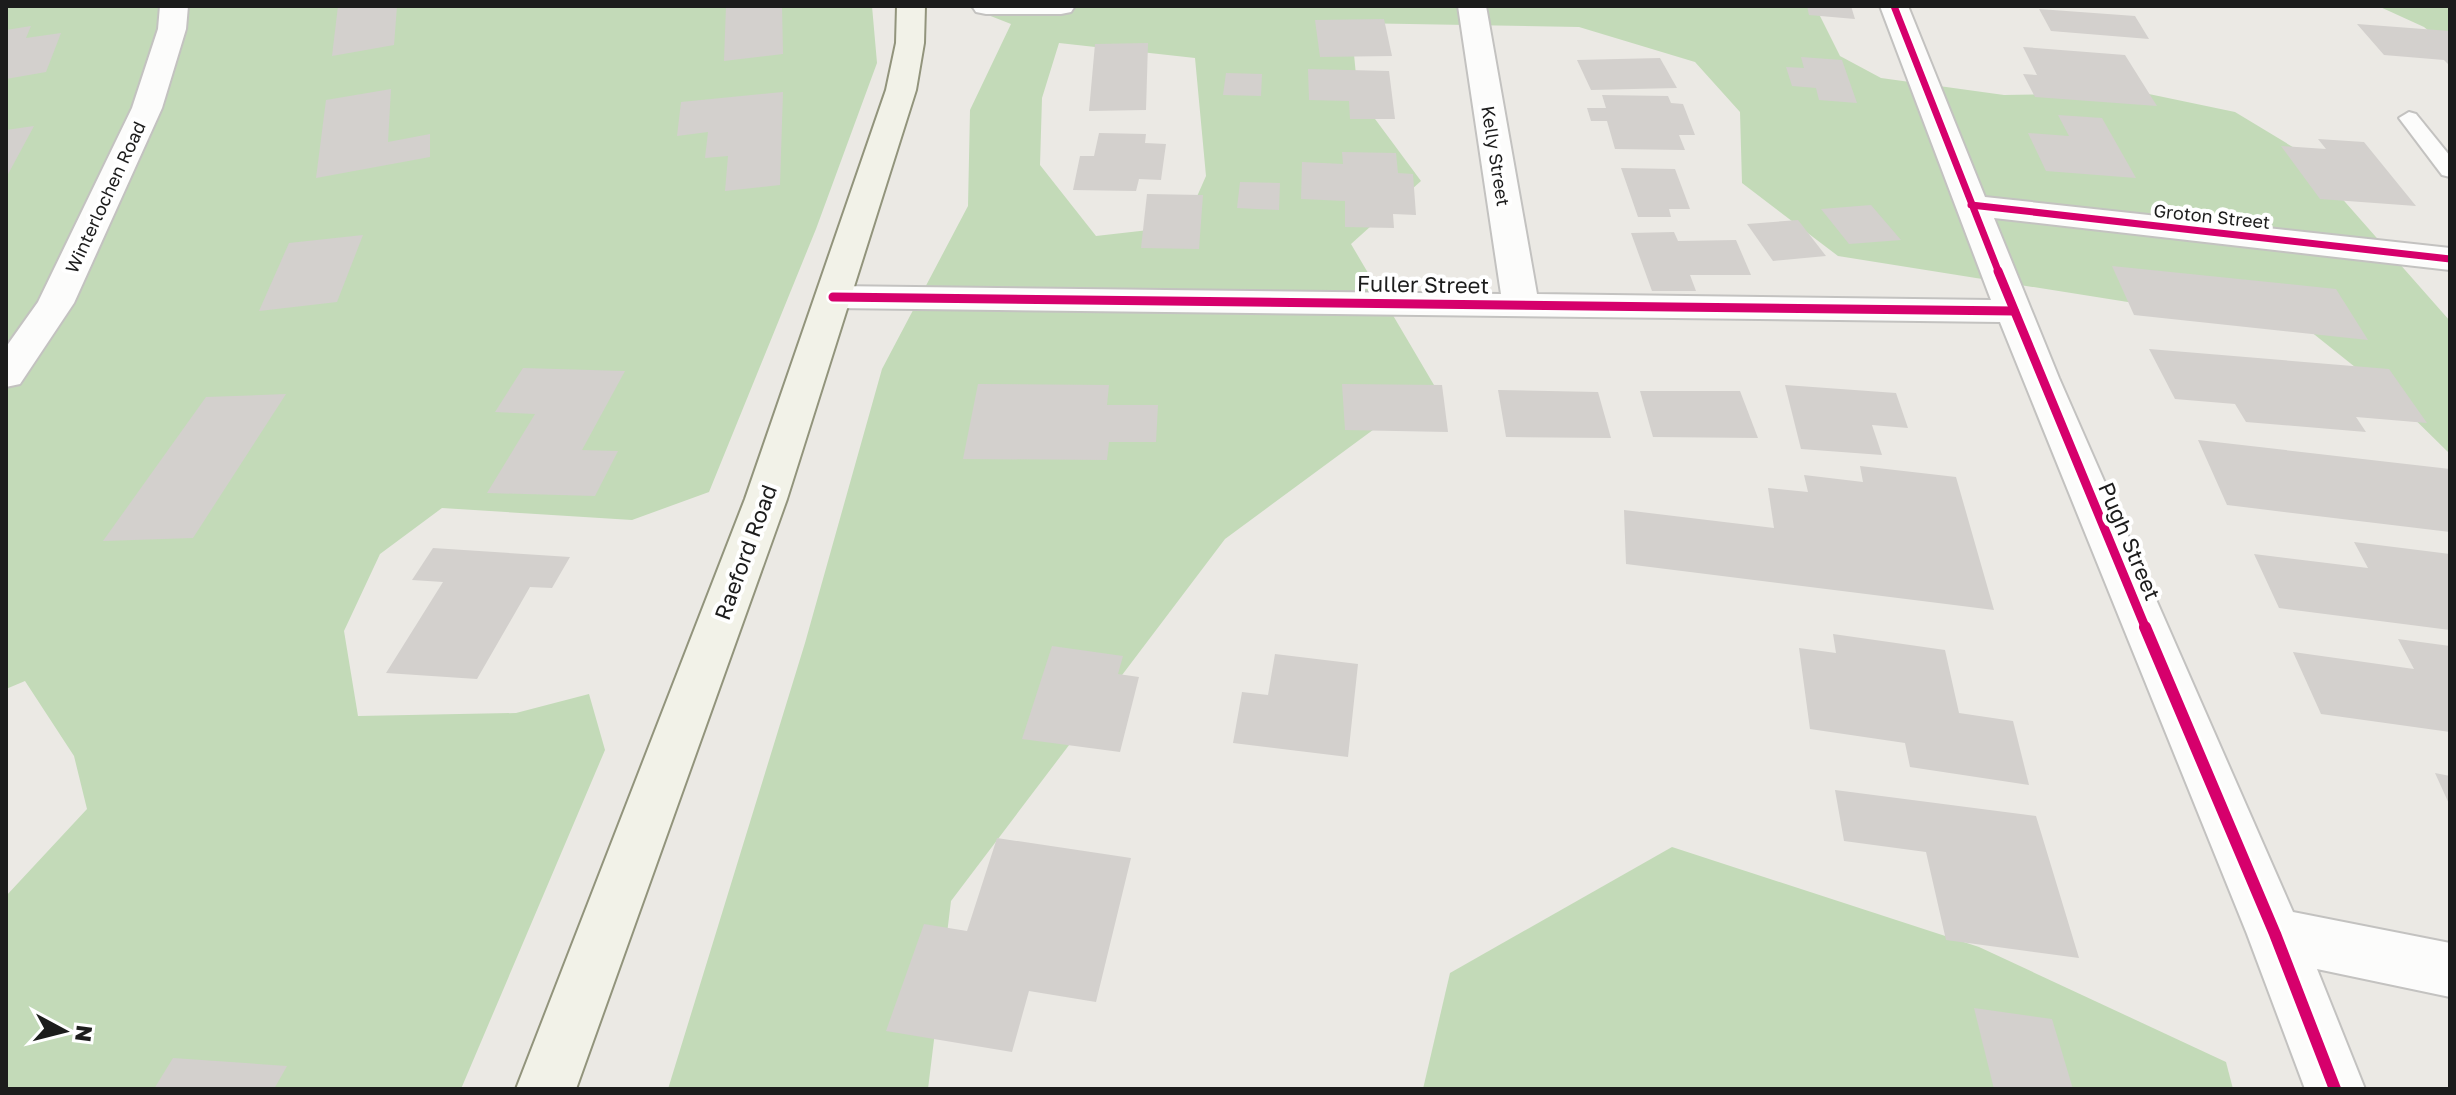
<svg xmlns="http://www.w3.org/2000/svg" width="2456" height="1095" font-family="'Golos Text',sans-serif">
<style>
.forest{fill:#c3dab8;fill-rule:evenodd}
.building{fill:#d3d0cd}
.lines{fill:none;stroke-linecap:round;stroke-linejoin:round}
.service-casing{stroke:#c3c2c0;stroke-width:4}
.minor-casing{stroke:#c3c2c0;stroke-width:4}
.tertiary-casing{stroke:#c3c2c0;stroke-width:4}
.secondary-casing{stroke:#92947c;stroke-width:4}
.service{fill:#fcfcfb;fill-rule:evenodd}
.minor{fill:#fcfcfb;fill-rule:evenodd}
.tertiary{fill:#fcfcfb;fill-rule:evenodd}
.secondary{fill:#f2f2e8;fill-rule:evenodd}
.cycleway-far2-casing{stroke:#fff;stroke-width:11}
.cycleway-far1-casing{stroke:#fff;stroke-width:14}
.cycleway-casing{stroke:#fff;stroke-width:17}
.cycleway-far2{stroke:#d6006c;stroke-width:7}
.cycleway-far1{stroke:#d6006c;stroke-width:9}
.cycleway{stroke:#d6006c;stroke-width:12}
.labels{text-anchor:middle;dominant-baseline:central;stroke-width:8;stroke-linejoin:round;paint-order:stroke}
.far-street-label{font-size:18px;fill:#1c1c1c;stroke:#fff}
.street-label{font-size:22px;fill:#1c1c1c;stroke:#fff}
</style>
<rect width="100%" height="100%" fill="#ebe9e4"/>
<!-- forest -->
<g class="forest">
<path d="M6,6H872L877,63L816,229L709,492L632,520L442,508L380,554L344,631L358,716L516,713L589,694L605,750L461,1089H6V896L87,809L74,756L25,681L6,689Z"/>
<path d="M965,6H1815L1840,56L1881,78L2004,95L2144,93L2235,112L2301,152L2450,321V454L2390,395L2310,331L1838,256L1742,183L1740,112L1695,62L1579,27L1351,23L1358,96L1421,181L1351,244L1434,385L1225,539L951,901L928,1089H668L805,643L882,369L968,206L970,110L1011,24ZM1059,43L1195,58L1206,176L1184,226L1096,236L1040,165L1042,98Z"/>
<path d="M2378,6H2450V48L2424,27Z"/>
<path d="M1672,847L1979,947L2226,1062L2233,1089H1423L1450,973Z"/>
</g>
<!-- building -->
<g class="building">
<path d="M338,6H397L394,45L332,56Z"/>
<path d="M726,6H782L783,54L724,61Z"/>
<path d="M1807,6H1851L1855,19L1809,15Z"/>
<path d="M2039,9L2135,16L2149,39L2051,31Z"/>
<path d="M1384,19L1392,56L1320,57L1315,20Z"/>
<path d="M2357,24L2450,31V66L2444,60L2384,55Z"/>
<path d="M31,26L26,38L61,33L46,72L6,79V30Z"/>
<path d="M1148,43L1146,110L1089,111L1095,44Z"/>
<path d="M2023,47L2125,55L2157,106L2035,97L2023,74L2037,75Z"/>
<path d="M1801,57L1842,60L1857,103L1819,100L1816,88L1792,86L1786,67L1804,68Z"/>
<path d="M1660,58L1677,88L1591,90L1577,60Z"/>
<path d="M1308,69L1389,71L1395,119H1350L1349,101L1309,100Z"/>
<path d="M1226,73L1262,74L1261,96L1223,95Z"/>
<path d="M391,89L388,142L430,134V157L316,178L326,100Z"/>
<path d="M783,92L780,185L725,191L728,156L705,158L708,132L677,136L681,102Z"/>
<path d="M1602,95L1668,96L1671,103L1683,104L1695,135H1679L1685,150L1615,149L1607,121H1591L1587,108H1606Z"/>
<path d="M2058,115L2102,118L2136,178L2046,171L2028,133L2069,136Z"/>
<path d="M34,126L6,178V130Z"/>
<path d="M1099,133L1146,134L1145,143L1166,144L1161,180L1139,179L1136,191L1073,190L1080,156H1094Z"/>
<path d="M2318,139L2364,142L2416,206L2320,199L2281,146L2326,149Z"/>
<path d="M1342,152L1396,153L1398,173L1413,174L1416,215L1393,214L1394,228L1345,227V201L1301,199L1302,162L1343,164Z"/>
<path d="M1621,168L1675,169L1690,209H1669L1671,217H1638Z"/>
<path d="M1240,182L1280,183L1279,210L1237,208Z"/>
<path d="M1147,194L1203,195L1199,249L1141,248Z"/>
<path d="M1871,205L1901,240L1849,244L1821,209Z"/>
<path d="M1798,220L1826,256L1773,261L1747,224Z"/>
<path d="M1674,232L1678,241L1736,240L1751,275H1690L1696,291H1652L1631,233Z"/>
<path d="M363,235L337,302L259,311L289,243Z"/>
<path d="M2112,266L2336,289L2368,340L2134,315Z"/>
<path d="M2149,349L2389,369L2427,423L2356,417L2366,432L2246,422L2235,404L2175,399Z"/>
<path d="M523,368L625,371L582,450L618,451L595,496L487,493L535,414L495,412Z"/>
<path d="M978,384L1109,385L1107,405H1158L1156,442H1109L1107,460L963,459Z"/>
<path d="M1342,384L1442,385L1448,432L1345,430Z"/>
<path d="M1785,385L1896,393L1908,428L1872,425L1882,455L1801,449Z"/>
<path d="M1498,390L1598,392L1611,438L1506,437Z"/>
<path d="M1640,391H1740L1758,438L1653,437Z"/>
<path d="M286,394L193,538L103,541L206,397Z"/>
<path d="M2198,440L2450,469V532L2227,505Z"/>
<path d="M1860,466L1956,477L1994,610L1626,564L1624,510L1774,528L1768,488L1808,492L1804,475L1863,482Z"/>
<path d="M2354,542L2450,554V630L2279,608L2254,554L2368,568Z"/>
<path d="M433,548L570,557L552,588L530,587L477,679L386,673L443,582L412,580Z"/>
<path d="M1833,634L1945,650L1959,713L2013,721L2029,785L1910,767L1905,743L1810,729L1799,648L1836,653Z"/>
<path d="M2398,639L2450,646V732L2321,714L2293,652L2414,669Z"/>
<path d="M1052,646L1123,656L1118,674L1139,677L1120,752L1022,739Z"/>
<path d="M1275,654L1358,664L1348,757L1233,743L1242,692L1268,695Z"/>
<path d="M2435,773L2450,776V806Z"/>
<path d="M1835,790L2036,816L2079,958L1946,940L1926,852L1844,841Z"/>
<path d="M997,838L1131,858L1096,1002L1029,991L1012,1052L886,1031L924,924L967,931Z"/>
<path d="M1974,1008L2052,1019L2073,1089H1994Z"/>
<path d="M173,1058L287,1066L274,1089H154Z"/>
</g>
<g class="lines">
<defs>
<path id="service" d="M2409,112L2416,114L2450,156V177L2442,175L2399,118Z"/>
<g id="minor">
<path d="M160,6H188L186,29L162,108L74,303L20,384L6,387V347L38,302L132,108L158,29Z"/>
<path d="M1458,6H1486L1537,294L1991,300L1880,6H1908L1985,197L2450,248V270L1994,218L2059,378L2293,912L2450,943V997L2317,969L2365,1089H2305L2247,934L2000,322L833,308L820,305L815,297L820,289L833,286L1501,294Z"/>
</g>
<path id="tertiary" d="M972,6H1075L1071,12L1061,14H986L976,12Z"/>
<path id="secondary" d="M897,6H925L924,43L916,90L787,499L576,1089H516L745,499L886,90L896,43Z"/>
</defs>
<!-- service casing -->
<use href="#service" class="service-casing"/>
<!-- minor casing -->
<use href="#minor" class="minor-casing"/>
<!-- tertiary casing -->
<use href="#tertiary" class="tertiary-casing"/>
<!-- secondary casing -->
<use href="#secondary" class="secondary-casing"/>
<!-- service -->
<use href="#service" class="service"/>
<!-- minor -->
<use href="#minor" class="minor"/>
<!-- tertiary -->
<use href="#tertiary" class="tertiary"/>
<!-- secondary -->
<use href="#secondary" class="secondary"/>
<defs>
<g id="cycleway-far2">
<path d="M1894,6L1999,273"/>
<path d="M1971,205L2450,259"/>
</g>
<g id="cycleway-far1">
<path d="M1998,271L2146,629"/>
<path d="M833,297L2014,311"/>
</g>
<path id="cycleway" d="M2145,627L2275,934L2335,1089"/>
</defs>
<!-- cycleway-far2 casing -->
<use href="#cycleway-far2" class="cycleway-far2-casing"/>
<!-- cycleway-far1 casing -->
<use href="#cycleway-far1" class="cycleway-far1-casing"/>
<!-- cycleway casing -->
<use href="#cycleway" class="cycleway-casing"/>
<!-- cycleway-far2 -->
<use href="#cycleway-far2" class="cycleway-far2"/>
<!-- cycleway-far1 -->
<use href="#cycleway-far1" class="cycleway-far1"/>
<!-- cycleway -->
<use href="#cycleway" class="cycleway"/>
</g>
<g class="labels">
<!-- far-street labels -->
<g class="far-street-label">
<text transform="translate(1496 156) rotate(81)">Kelly Street</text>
<text transform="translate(105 197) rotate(-65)">Winterlochen Road</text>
<text transform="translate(2212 216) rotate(6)">Groton Street</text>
</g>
<!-- street labels -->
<g class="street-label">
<text transform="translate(1423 284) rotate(1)">Fuller Street</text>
<text transform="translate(2130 541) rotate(67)">Pugh Street</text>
<text transform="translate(745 552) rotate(-70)">Raeford Road</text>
</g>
</g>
<!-- border -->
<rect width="2456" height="1095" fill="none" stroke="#1c1c1c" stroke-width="16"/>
<!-- north arrow -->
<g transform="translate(64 1031) rotate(97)" stroke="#ffffff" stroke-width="6" paint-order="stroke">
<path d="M0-6L14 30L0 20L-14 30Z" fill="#1c1c1c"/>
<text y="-12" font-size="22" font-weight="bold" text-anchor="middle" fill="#1c1c1c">N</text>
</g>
</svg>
